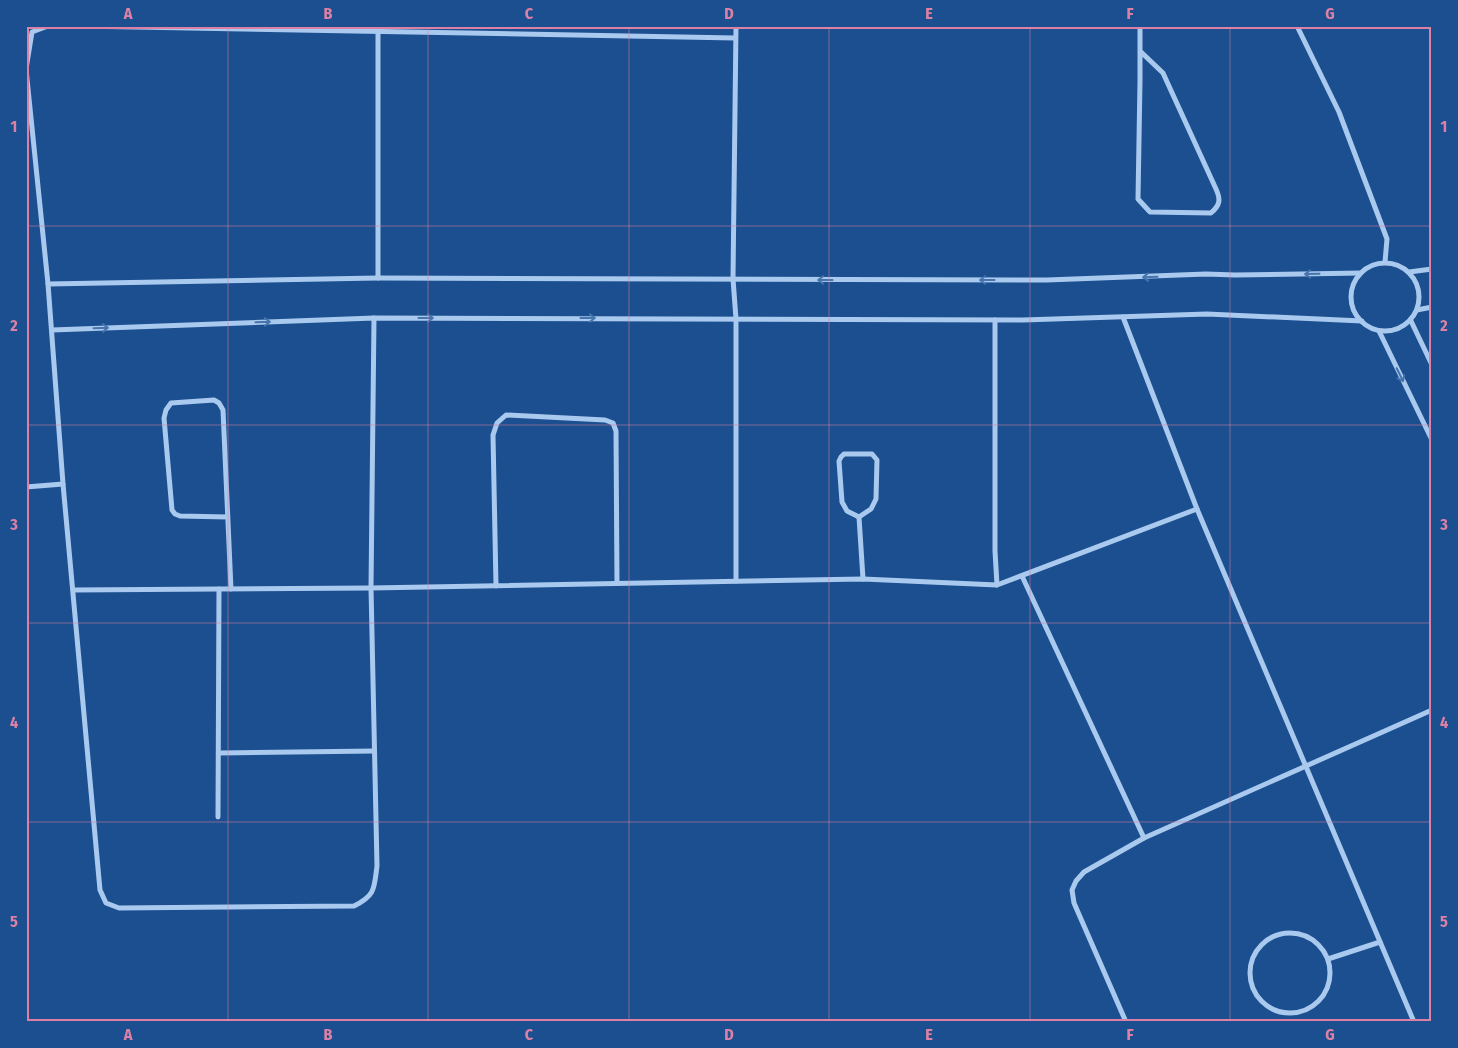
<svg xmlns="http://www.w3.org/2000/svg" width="1458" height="1048" font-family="'Fira Sans Condensed',sans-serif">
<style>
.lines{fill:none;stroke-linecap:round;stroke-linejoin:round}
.minor{stroke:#a9c9ee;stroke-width:5}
.oneway{stroke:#4674ac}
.grid{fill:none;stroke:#dd80a5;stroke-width:1;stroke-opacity:0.55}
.neatline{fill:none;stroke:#dd80a5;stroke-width:2}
.grid-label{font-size:16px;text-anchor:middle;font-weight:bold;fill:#dd80a5}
</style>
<rect width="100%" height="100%" fill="#1b4f8f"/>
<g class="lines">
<!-- minor -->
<g class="minor">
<path d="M48,26L32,32L26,69L48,284L63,484L100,890L106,903L119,908L354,906C376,895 374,888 377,866L371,588L374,318"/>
<path d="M81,26L735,38"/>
<path d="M736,26L733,279L736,319V581"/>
<path d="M1140,26V81L1138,199L1150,212L1211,213C1220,205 1221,200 1216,189L1163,73L1140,51"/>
<path d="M1297,26L1339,112L1387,239L1385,262"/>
<circle cx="1385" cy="297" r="34"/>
<path d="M1409,272L1432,269"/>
<path d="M378,278V32"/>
<path d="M48,284L378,278L1047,280L1206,274L1235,275L1361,273"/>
<path d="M1417,310L1432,307"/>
<path d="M1123,317L1197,509L1414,1022"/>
<path d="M1411,321L1432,365"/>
<path d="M52,330L374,318L1023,320L1207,314L1362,321"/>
<path d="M1379,331L1432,440"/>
<path d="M844,454H872L877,460L876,499L871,509L859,517L847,511L842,502L839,461L841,457Z"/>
<path d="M26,487L63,484"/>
<path d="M228,517L180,516L175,514L172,510L164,418L166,410L171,403L214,400L219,403L223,410L231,589"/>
<path d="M859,517L863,579"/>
<path d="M1022,576L1144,838"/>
<path d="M997,585L1197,509"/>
<path d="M496,586L493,435L497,423L506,415L605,420L613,423L616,431L617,583"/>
<path d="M73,590L371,588L863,579L997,585L995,551V320"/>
<path d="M219,753L374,751"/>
<path d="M218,817L219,589"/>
<circle cx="1290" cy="973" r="40"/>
<path d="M1328,959L1380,942"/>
<path d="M1126,1022L1074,903L1072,890L1076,881L1084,872L1144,838L1432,710"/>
</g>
</g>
<!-- one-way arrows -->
<defs><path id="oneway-shaft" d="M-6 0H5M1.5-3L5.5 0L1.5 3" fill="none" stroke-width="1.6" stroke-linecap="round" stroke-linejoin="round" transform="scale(1.25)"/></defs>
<g class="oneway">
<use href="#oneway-shaft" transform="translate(1312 274) rotate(179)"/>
<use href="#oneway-shaft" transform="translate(1150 277) rotate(178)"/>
<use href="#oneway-shaft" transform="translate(825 280) rotate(-180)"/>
<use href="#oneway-shaft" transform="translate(987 280) rotate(-180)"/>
<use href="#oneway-shaft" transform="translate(426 318)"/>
<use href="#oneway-shaft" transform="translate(588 318)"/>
<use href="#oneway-shaft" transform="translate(263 322) rotate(-2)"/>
<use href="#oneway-shaft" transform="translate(101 328) rotate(-2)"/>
<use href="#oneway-shaft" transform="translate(1400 375) rotate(64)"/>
</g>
<!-- grid -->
<path class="grid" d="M228,26V1022M428,26V1022M629,26V1022M829,26V1022M1030,26V1022M1230,26V1022M26,226H1432M26,425H1432M26,623H1432M26,822H1432"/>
<!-- border -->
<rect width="1458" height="1048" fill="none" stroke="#1b4f8f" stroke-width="55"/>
<rect x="28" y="28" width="1402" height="992" class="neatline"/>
<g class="grid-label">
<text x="128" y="19">A</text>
<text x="328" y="19">B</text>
<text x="529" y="19">C</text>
<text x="729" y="19">D</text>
<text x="929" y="19">E</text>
<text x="1130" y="19">F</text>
<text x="1330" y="19">G</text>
<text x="14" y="132">1</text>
<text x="1444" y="132">1</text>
<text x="14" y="331">2</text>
<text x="1444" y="331">2</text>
<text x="14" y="530">3</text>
<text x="1444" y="530">3</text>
<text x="14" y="728">4</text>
<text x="1444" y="728">4</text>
<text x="14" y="927">5</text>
<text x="1444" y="927">5</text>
<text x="128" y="1040">A</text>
<text x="328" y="1040">B</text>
<text x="529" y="1040">C</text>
<text x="729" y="1040">D</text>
<text x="929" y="1040">E</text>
<text x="1130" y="1040">F</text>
<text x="1330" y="1040">G</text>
</g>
</svg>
